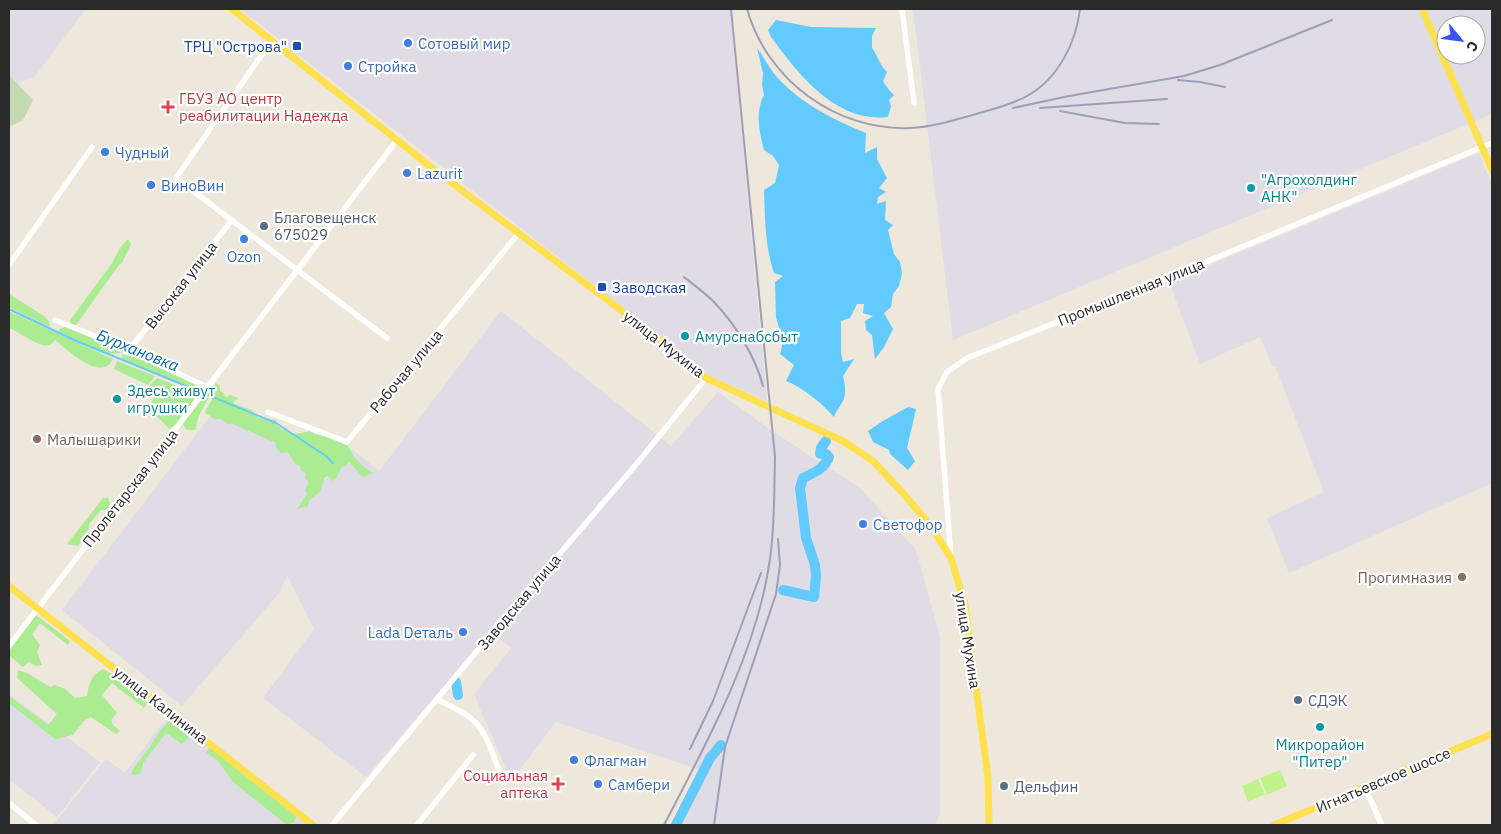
<svg xmlns="http://www.w3.org/2000/svg" width="1501" height="834" font-family="'IBM Plex Sans',sans-serif">
<style>
.industrial{fill:#dfdce6;fill-rule:evenodd}
.green{fill:#abeb91}
.cemetery{fill:#c2dab0}
.pitch{fill:#c1f38b}
.water{fill:#62cafc}
.lines{fill:none;stroke-linecap:round;stroke-linejoin:round}
.stream{stroke:#62cafc;stroke-width:2}
.river{stroke:#62cafc;stroke-width:10}
.minor{stroke:#fff;stroke-width:5.5}
.major{stroke:#ffe04f;stroke-width:7}
.rail{stroke:#9d9fb7;stroke-width:2}
.shop-dot{fill:#3f7fe0;stroke:#fff;stroke-width:2}
.transit-dot{fill:#1a4fb4;stroke:#fff;stroke-width:2}
.health-dot{fill:#e0444e;stroke:#fff;stroke-width:2}
.culture-dot{fill:#0f9aa8;stroke:#fff;stroke-width:2}
.service-dot{fill:#5c6f8a;stroke:#fff;stroke-width:2}
.education-dot{fill:#8d6e63;stroke:#fff;stroke-width:2}
.labels{text-anchor:middle;dominant-baseline:central;stroke-width:4.5;stroke-linejoin:round;paint-order:stroke}
.shop-label{font-size:15px;fill:#366cbe;stroke:#fff;text-anchor:start}
.transit-label{font-size:15px;fill:#164399;stroke:#fff;text-anchor:end}
.health-label{font-size:15px;fill:#be3a42;stroke:#fff;text-anchor:start}
.culture-label{font-size:15px;fill:#0d838f;stroke:#fff;text-anchor:start}
.service-label{font-size:15px;fill:#4e5e75;stroke:#fff;text-anchor:start}
.street-label{font-size:15px;fill:#2a2a2a;stroke:#fff}
.education-label{font-size:15px;fill:#785e54;stroke:#fff;text-anchor:start}
.water-label{font-size:16px;font-style:italic;fill:#0065a9;stroke:#fff}
</style>
<rect width="100%" height="100%" fill="#eee7db"/>
<!-- industrial -->
<g class="industrial">
<path d="M9,9H86L34,77L18,83L9,75Z"/>
<path d="M240,9H730L767,401L710,376Z"/>
<path d="M913,9H1492V114L953,340ZM1446,25H1476V55H1446Z"/>
<path d="M1479,153L1492,185V483L1289,573L1267,518L1324,492L1275,366L1273,367L1260,337L1200,364L1169,282Z"/>
<path d="M501,311L671,446L718,392L772,431L860,488L916,550L940,637V814L935,825H683L707,772L556,722L511,781L474,694L511,648L490,632L366,777L263,698L314,629L287,575L280,592L182,706L62,610L214,411L276,433L322,483L353,450L379,471Z"/>
<path d="M9,694L100,762L57,817L9,779Z"/>
<path d="M171,718L177,720L308,825H53L106,759L125,773L162,724Z"/>
</g>
<!-- green -->
<g class="green">
<path d="M128,239L131,244L122,263L119,265L76,325L70,323L71,319L112,263L120,248Z"/>
<path d="M9,294L44,316L49,321L50,327L9,307Z"/>
<path d="M9,311L113,359C101,383 68,350 55,340C53,342 52,344 49,345C41,349 18,331 9,328Z"/>
<path d="M65,327H73L126,352L108,354L60,333L59,329Z"/>
<path d="M122,355L139,356L204,389L201,392L122,359Z"/>
<path d="M117,361L155,376L148,385L114,369Z"/>
<path d="M157,378L193,392L197,395C188,407 183,422 169,429C163,421 153,415 150,406L157,391L150,385Z"/>
<path d="M217,383L220,386V391L223,392L225,397L231,395L238,398L233,403L251,410L259,418L276,420L277,426C291,435 294,435 310,431L314,434L330,437L348,446L354,457L365,468L373,473L363,477L349,462L346,466L342,467L336,478L332,481L328,476L325,477L320,492L309,500L308,506L297,509L307,494L305,490L308,485V480L305,479L306,473L301,470L300,466L295,464L288,452L281,453L276,448V443L233,424H227L222,419H215L205,413L206,409L212,400C210,392 210,389 217,383Z"/>
<path d="M205,397L209,398C203,407 196,419 196,429L194,430H187L182,423L202,399Z"/>
<path d="M103,498H108L110,504L106,510H101L90,523L86,536L78,546L67,544Z"/>
<path d="M36,615L70,641L68,645L40,623L32,634L40,645L37,652L42,665L36,666L28,662L23,667L9,655V650Z"/>
<path d="M103,669L112,674L148,702L144,708L112,683L102,695L117,713L111,720L113,725L120,731L116,734L91,717L84,721L73,735L55,739L9,703V696L48,725L57,714L17,678L18,670L27,673L50,687L55,685L65,689L75,698L87,696C89,684 91,675 103,669Z"/>
<path d="M170,721L190,736L182,744L166,733L143,763L141,773L134,775L131,774C136,763 143,756 150,747C156,737 161,728 170,721Z"/>
<path d="M210,747L296,814V818L294,822L287,825L233,782L218,761L206,752Z"/>
</g>
<!-- cemetery -->
<path class="cemetery" d="M9,75L33,100L23,120L9,127Z"/>
<!-- pitch -->
<g class="pitch">
<path d="M1280,770L1287,786L1267,795L1260,778Z"/>
<path d="M1258,779L1265,794L1248,802L1242,786Z"/>
</g>
<!-- water -->
<g class="water">
<path d="M776,20L811,27L876,28L872,36V48C878,56 880,66 887,72L883,81L889,90L894,95L889,100L891,106L888,117C836,123 799,75 771,37L768,30Z"/>
<path d="M757,48C764,57 769,68 777,77C800,103 834,120 866,133L865,153L877,147V159L887,178L879,188L886,192L878,197L877,204L886,201L885,220L893,225L888,230L894,254L900,262L902,273L899,286L893,294L891,307L884,313L893,329L884,347L875,359L872,335L866,330L865,321L873,316L863,313L864,304H857L850,318L841,321V353L843,362L854,359L843,376C845,384 846,391 844,398C842,405 836,410 834,417C823,404 802,387 786,381L794,365L780,354L783,342L776,317L775,282L783,276L774,273C765,247 765,218 764,190L775,183L779,165L773,156L764,150C759,132 755,112 764,95L762,85L763,73Z"/>
<path d="M908,407L916,409L907,448L915,461L908,470L890,454L889,450L873,442L868,431L883,421Z"/>
</g>
<g class="lines">
<!-- stream -->
<path class="stream" d="M9,309L74,340L276,423L326,456L333,463"/>
<!-- river -->
<g class="river">
<path d="M783,590L814,597L816,576L815,565L806,538L800,488L803,478C815,472 824,469 829,457L826,454H820L821,448L826,441"/>
<path d="M456,682L458,695"/>
<path d="M676,825L710,758L721,745"/>
</g>
<!-- minor -->
<g class="minor">
<path d="M902,9L914,103"/>
<path d="M263,53L176,178L387,338"/>
<path d="M9,265L92,147"/>
<path d="M55,320L124,348L207,387"/>
<path d="M129,350L232,220"/>
<path d="M268,412L347,442L518,234"/>
<path d="M951,558L938,389L947,372L967,358L1148,286L1492,143"/>
<path d="M9,646L397,140"/>
<path d="M438,700C450,706 465,712 475,722C489,736 496,765 504,783"/>
<path d="M1365,788L1382,825"/>
<path d="M9,803L36,825"/>
<path d="M332,825L491,634L639,461L706,378"/>
<path d="M417,825L473,755"/>
</g>
<!-- major -->
<g class="major">
<path d="M232,9L436,171L654,335L706,378L843,441L873,461L902,492L930,525L951,558L965,605L988,777L989,825"/>
<path d="M1422,9L1492,170"/>
<path d="M9,586L313,825"/>
<path d="M1274,825L1492,734"/>
</g>
<!-- rail -->
<g class="rail">
<path d="M747,9C767,80 836,131 910,128C932,127 955,120 976,114C993,109 1011,105 1027,96C1058,79 1076,43 1080,9"/>
<path d="M1178,80L1200,82L1225,87"/>
<path d="M1013,108L1069,96L1184,76L1220,65L1332,20"/>
<path d="M1040,108L1167,99"/>
<path d="M1060,111L1125,123L1159,124"/>
<path d="M684,277C694,285 705,293 714,302C736,325 755,356 763,386"/>
<path d="M690,749L713,701L761,573"/>
<path d="M664,825C707,742 757,652 770,559C775,524 774,491 775,457L731,9"/>
<path d="M714,825L725,747L776,594L780,565L778,539"/>
</g>
</g>
<!-- markers -->
<g class="shop-dot">
<circle cx="408" cy="43" r="5"/>
<circle cx="348" cy="66" r="5"/>
<circle cx="105" cy="152" r="5"/>
<circle cx="407" cy="173" r="5"/>
<circle cx="151" cy="185" r="5"/>
<circle cx="244" cy="239" r="5"/>
<circle cx="863" cy="524" r="5"/>
<circle cx="463" cy="632" r="5"/>
<circle cx="574" cy="760" r="5"/>
<circle cx="598" cy="784" r="5"/>
</g>
<g class="transit-dot">
<rect x="292" y="41" width="10" height="10" rx="2.5"/>
<rect x="597" y="282" width="10" height="10" rx="2.5"/>
</g>
<g class="health-dot">
<path d="M165.5 99.5h5v5h5v5h-5v5h-5v-5h-5v-5h5z"/>
<path d="M555.5 776.5h5v5h5v5h-5v5h-5v-5h-5v-5h5z"/>
</g>
<g class="culture-dot">
<circle cx="1251" cy="188" r="5"/>
<circle cx="685" cy="336" r="5"/>
<circle cx="117" cy="399" r="5"/>
<circle cx="1320" cy="727" r="5"/>
</g>
<g class="service-dot">
<circle cx="264" cy="226" r="5"/>
<circle cx="1298" cy="700" r="5"/>
<circle cx="1004" cy="786" r="5"/>
</g>
<g class="education-dot">
<circle cx="37" cy="439" r="5"/>
<circle cx="1462" cy="577" r="5"/>
</g>
<g class="labels">
<!-- shop labels -->
<g class="shop-label">
<text x="418" y="43">Сотовый мир</text>
<text x="358" y="66">Стройка</text>
<text x="115" y="152">Чудный</text>
<text x="417" y="173">Lazurit</text>
<text x="161" y="185">ВиноВин</text>
<text x="244" y="256" text-anchor="middle">Ozon</text>
<text x="873" y="524">Светофор</text>
<text x="453" y="632" text-anchor="end">Lada Dеталь</text>
<text x="584" y="760">Флагман</text>
<text x="608" y="784">Самбери</text>
</g>
<!-- transit labels -->
<g class="transit-label">
<text x="287" y="46">ТРЦ "Острова"</text>
<text x="612" y="287" text-anchor="start">Заводская</text>
</g>
<!-- health labels -->
<g class="health-label">
<text x="179" y="98">ГБУЗ АО центр<tspan x="179" dy="17">реабилитации Надежда</tspan></text>
<text x="548" y="775" text-anchor="end">Социальная<tspan x="548" dy="17">аптека</tspan></text>
</g>
<!-- culture labels -->
<g class="culture-label">
<text x="1261" y="179">"Агрохолдинг<tspan x="1261" dy="17">АНК"</tspan></text>
<text x="695" y="336">Амурснабсбыт</text>
<text x="127" y="390">Здесь живут<tspan x="127" dy="17">игрушки</tspan></text>
<text x="1320" y="744" text-anchor="middle">Микрорайон<tspan x="1320" dy="17">"Питер"</tspan></text>
</g>
<!-- service labels -->
<g class="service-label">
<text x="274" y="217">Благовещенск<tspan x="274" dy="17">675029</tspan></text>
<text x="1308" y="700">СДЭК</text>
<text x="1014" y="786">Дельфин</text>
</g>
<!-- street labels -->
<g class="street-label">
<text transform="translate(181 285) rotate(-52)">Высокая улица</text>
<text transform="translate(1131 292) rotate(-22)">Промышленная улица</text>
<text transform="translate(664 344) rotate(38)">улица Мухина</text>
<text transform="translate(406 371) rotate(-50)">Рабочая улица</text>
<text transform="translate(130 488) rotate(-52)">Пролетарская улица</text>
<text transform="translate(519 602) rotate(-50)">Заводская улица</text>
<text transform="translate(968 640) rotate(81)">улица Мухина</text>
<text transform="translate(161 705) rotate(38)">улица Калинина</text>
<text transform="translate(1383 780) rotate(-23)">Игнатьевское шоссе</text>
</g>
<!-- education labels -->
<g class="education-label">
<text x="47" y="439">Малышарики</text>
<text x="1452" y="577" text-anchor="end">Прогимназия</text>
</g>
<!-- water labels -->
<g class="water-label">
<text transform="translate(138 350) rotate(22)">Бурхановка</text>
</g>
</g>
<!-- border -->
<rect width="1501" height="834" fill="none" stroke="#2a2a2a" stroke-width="20"/>
<!-- north arrow -->
<g transform="translate(1461 40) rotate(119)"><circle r="24" fill="#ffffff" stroke="#aaaaaa"/>
<path d="M0-4L9 19L0 12L-9 19Z" fill="#3751ff"/>
<text y="-8" font-size="14" font-weight="bold" text-anchor="middle" fill="#2a2a2a">С</text>
</g>
</svg>
